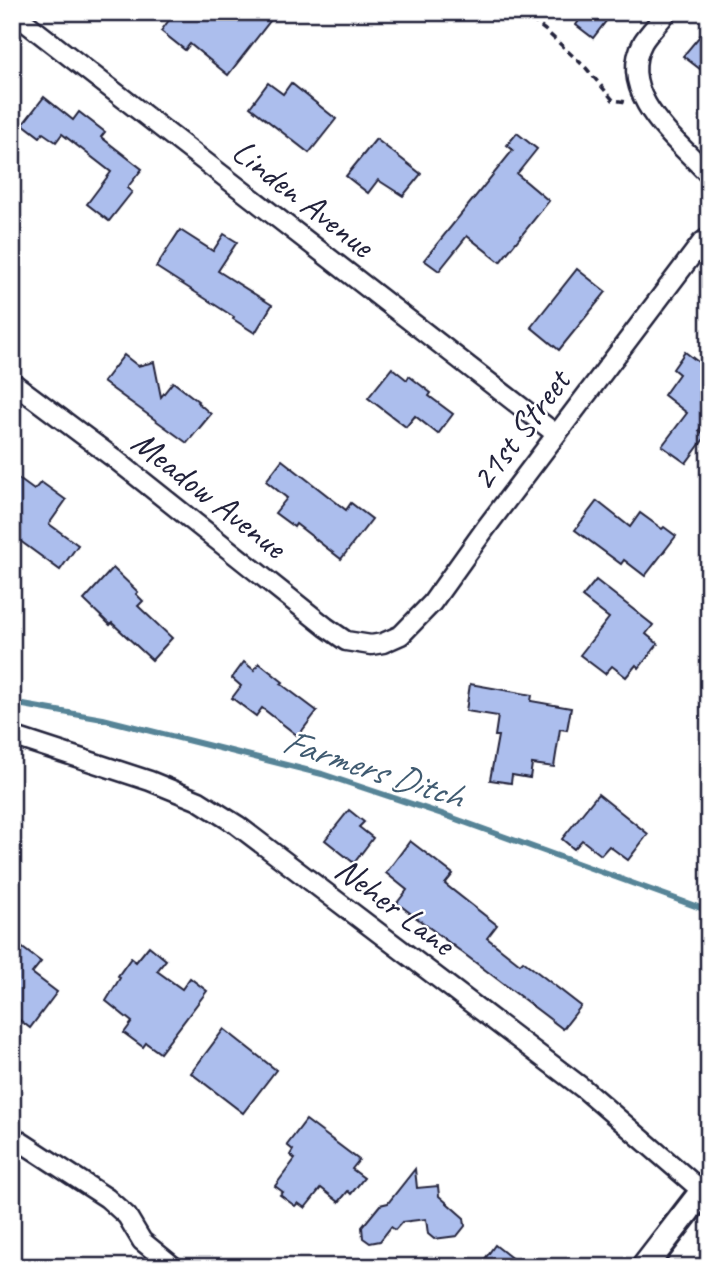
<svg xmlns="http://www.w3.org/2000/svg" width="721" height="1279" font-family="Caveat,sans-serif">
<style>
.lines{fill:none;stroke-linecap:round;stroke-linejoin:round}
.stream{stroke:#568497;stroke-width:6}
.building{fill:#acbeed;stroke:#22223b;stroke-width:2}
.street-casing{stroke:#22223b;stroke-width:23}
.secondary-casing{stroke:#22223b;stroke-width:30}
.path{stroke:#22223b;stroke-width:3.5;stroke-dasharray:7 5;stroke-linecap:butt}
.street{stroke:#fff;stroke-width:18}
.secondary{stroke:#fff;stroke-width:24}
.labels{text-anchor:middle;dominant-baseline:central;stroke-width:5;stroke-linejoin:round;paint-order:stroke}
.street-label{font-size:35px;fill:#22223b;stroke:#fff}
.water-label{font-size:37px;font-style:italic;fill:#405b71;stroke:#fff}
</style>
<rect width="100%" height="100%" fill="#fff"/>
<filter id="ink" filterUnits="userSpaceOnUse"><feTurbulence type="fractalNoise" baseFrequency=".0143" numOctaves="2"/><feDisplacementMap in="SourceGraphic" scale="14" xChannelSelector="R" yChannelSelector="G"/><feConvolveMatrix kernelMatrix="1 2 1 2 8 2 1 2 1" color-interpolation-filters="sRGB"/></filter>
<g filter="url(#ink)">
<g class="lines">
<!-- stream -->
<path class="stream" d="M12,703L103,719L322,774L442,814L709,911"/>
</g>
<!-- building -->
<g class="building">
<path d="M175,12H277L228,75L190,44L185,50L161,31Z"/>
<path d="M585,12H613L593,38L576,25Z"/>
<path d="M709,25V76L683,56Z"/>
<path d="M268,83L283,94L291,83L336,119L309,153L250,107Z"/>
<path d="M44,97L73,120L79,112L105,132L101,137L142,169L127,188L132,192L109,221L87,204L111,172L62,134L56,142L43,133L40,137L23,124Z"/>
<path d="M517,133L537,149L517,174L549,201L500,262L467,236L439,271L424,260L513,150L507,145Z"/>
<path d="M376,139L421,174L403,196L378,180L368,193L346,176Z"/>
<path d="M180,230L213,251L224,234L237,242L218,271L272,305L255,333L233,319L234,317L156,267Z"/>
<path d="M577,269L606,292L559,350L531,327Z"/>
<path d="M685,352L709,370V417L699,430L706,436L686,463L662,446L687,413L664,395L679,374L673,369Z"/>
<path d="M124,355L138,366L154,362L161,397L173,382L198,401L197,402L211,414L187,443L103,382Z"/>
<path d="M392,368L407,380L409,376L431,393L429,396L453,414L438,434L415,416L406,427L368,398Z"/>
<path d="M282,460L346,510L351,503L372,519L341,559L296,524L294,527L275,513L287,498L266,481Z"/>
<path d="M12,474L34,490L41,482L66,500L49,524L78,545L60,570L12,535Z"/>
<path d="M597,501L630,527L640,513L662,529L664,527L676,536L645,576L624,560L621,564L575,530Z"/>
<path d="M113,568L138,592L136,594L143,601L138,606L172,638L152,660L112,623L110,625L84,600Z"/>
<path d="M596,580L653,625L646,634L658,644L639,668L636,665L626,677L612,666L605,674L580,655L609,618L582,597Z"/>
<path d="M244,662L254,670L259,663L283,682L281,684L317,711L298,736L262,708L256,716L232,698L241,686L232,678Z"/>
<path d="M470,684L532,695L531,701L571,708L567,730L560,729L554,767L532,764L530,778L512,775L511,783L490,780L498,736H495L498,716L466,711Z"/>
<path d="M598,794L648,834L628,860L609,846L601,855L582,840L574,849L562,839Z"/>
<path d="M349,810L364,822L359,827L373,838L354,863L325,840Z"/>
<path d="M410,841L453,874L445,884L497,925L487,938L520,964L523,961L581,1006L563,1029L397,903L407,890L386,873Z"/>
<path d="M12,940L41,962L32,973L57,992L30,1028L12,1014Z"/>
<path d="M149,946L166,960L157,971L182,989L190,978L207,991L160,1053L146,1043L143,1047L124,1033L132,1022L106,1001L120,978L118,976L131,958L136,962Z"/>
<path d="M224,1029L276,1070L243,1113L191,1073Z"/>
<path d="M306,1120L359,1160L352,1169L364,1178L351,1194L348,1191L339,1202L321,1188L305,1208L298,1203L295,1206L280,1195L283,1192L275,1186L295,1159L290,1155L293,1150L287,1145Z"/>
<path d="M415,1169L417,1188L438,1186L439,1196L464,1218L465,1226L457,1236L434,1239L428,1234L426,1219L402,1222L395,1230L391,1227L380,1241L370,1243L363,1238L362,1227L380,1205L388,1203Z"/>
<path d="M495,1245L523,1267H479Z"/>
</g>
<g class="lines">
<defs>
<g id="street">
<path d="M12,12L556,434"/>
<path d="M667,12C660,22 649,32 643,42C615,94 678,141 709,175"/>
<path d="M12,382L115,459L326,627L346,641L371,645L383,643L401,635L432,603L485,529L702,242L709,237"/>
<path d="M12,736L150,781L199,801L237,825L584,1089L702,1191"/>
<path d="M12,1136L107,1198L127,1216L142,1241L174,1267"/>
</g>
<path id="secondary" d="M644,1267L709,1183"/>
</defs>
<!-- street casing -->
<use href="#street" class="street-casing"/>
<!-- secondary casing -->
<use href="#secondary" class="secondary-casing"/>
<!-- path -->
<path class="path" d="M522,12L545,30L586,68L613,100L627,102"/>
<!-- street -->
<use href="#street" class="street"/>
<!-- secondary -->
<use href="#secondary" class="secondary"/>
</g>
</g>
<g class="labels">
<!-- street labels -->
<g class="street-label">
<text transform="translate(303 198) rotate(38)">Linden Avenue</text>
<text transform="translate(520 430) rotate(-53)">21st Street</text>
<text transform="translate(209 494) rotate(38)">Meadow Avenue</text>
<text transform="translate(395 906) rotate(37)">Neher Lane</text>
</g>
<!-- water labels -->
<g class="water-label">
<text transform="translate(373 768) rotate(18)">Farmers Ditch</text>
</g>
</g>
<!-- margin -->
<rect width="721" height="1279" fill="none" stroke="#fff" stroke-width="42"/>
<rect x="21" y="21" width="679" height="1237" fill="none" stroke="#22223b" stroke-width="2.5" filter="url(#ink)"/>
</svg>
